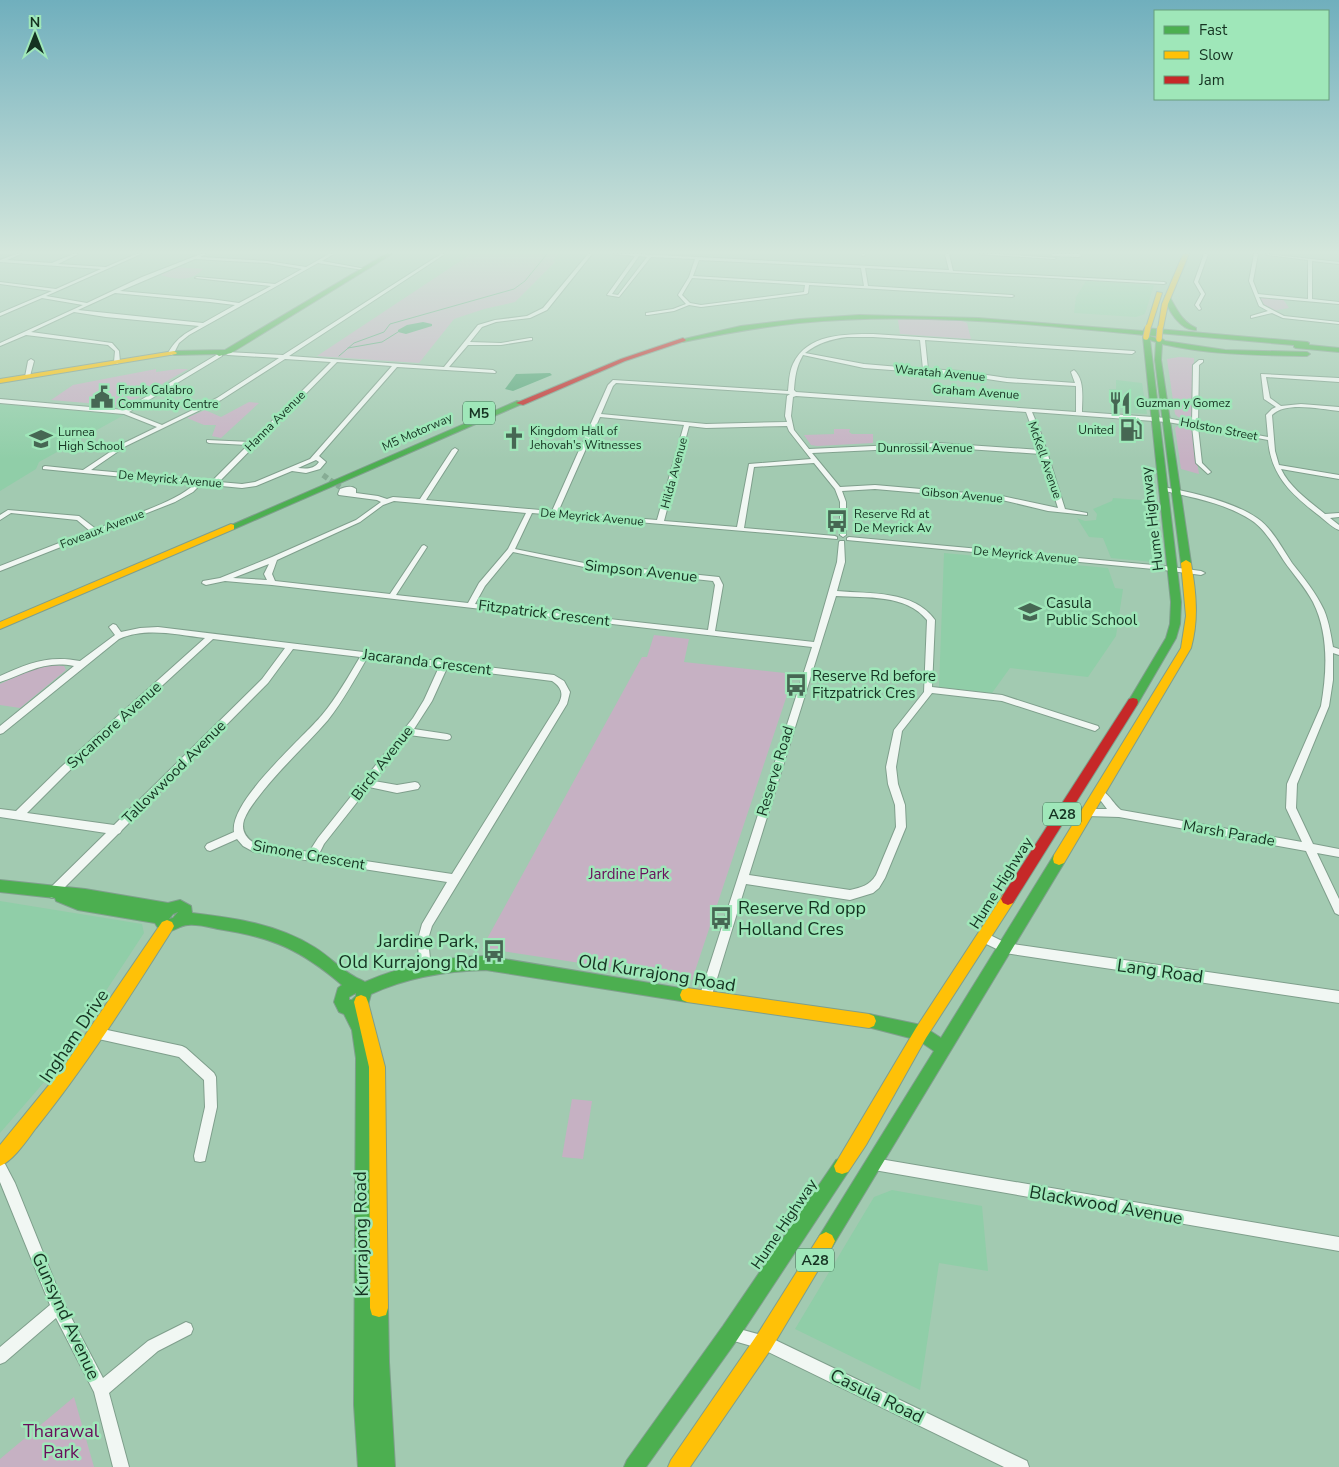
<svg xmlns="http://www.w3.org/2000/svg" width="1339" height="1467" font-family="'Nunito Sans',sans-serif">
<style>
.built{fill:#90cea8}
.green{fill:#c6b1c3}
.water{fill:#5ca87d}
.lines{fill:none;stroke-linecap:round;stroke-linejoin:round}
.stream{stroke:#5ca87d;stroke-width:1}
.street-tunnel{stroke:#86ac94;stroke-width:5.5;stroke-dasharray:5.5 3;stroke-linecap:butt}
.street-casing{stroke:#7f9f8c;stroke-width:2}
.fast-casing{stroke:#7f9f8c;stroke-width:2}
.slow-casing{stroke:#7f9f8c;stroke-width:2}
.jam-casing{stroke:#7f9f8c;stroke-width:2}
.street{fill:#f1f7f3;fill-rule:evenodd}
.fast{fill:#4caf50;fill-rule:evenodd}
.slow{fill:#ffc107;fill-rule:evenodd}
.jam{fill:#c62828;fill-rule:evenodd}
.slow-bridge-casing{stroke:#879d9d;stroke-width:7;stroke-linecap:butt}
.slow-bridge{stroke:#ffc107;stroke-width:5.5}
.labels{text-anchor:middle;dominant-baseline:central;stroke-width:5;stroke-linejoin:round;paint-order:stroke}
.far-street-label{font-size:12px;fill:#153221;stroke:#9fe7b9}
.far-poi-label{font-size:12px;fill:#153221;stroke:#9fe7b9;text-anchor:start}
.shield{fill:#9fe7b9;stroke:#3e684f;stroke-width:1}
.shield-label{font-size:14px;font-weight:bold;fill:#153221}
.street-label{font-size:15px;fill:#153221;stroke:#9fe7b9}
.poi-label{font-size:15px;fill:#153221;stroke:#9fe7b9;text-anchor:start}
.park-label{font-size:15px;fill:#690e5b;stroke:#9fe7b9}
.near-poi-label{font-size:18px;fill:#153221;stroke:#9fe7b9;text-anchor:start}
.near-street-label{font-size:18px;fill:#153221;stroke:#9fe7b9}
.near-park-label{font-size:18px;fill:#690e5b;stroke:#9fe7b9}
</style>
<rect width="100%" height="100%" fill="#a2cab1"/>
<!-- built -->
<g class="built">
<path d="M1086,281L1154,285L1145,314L1136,317L1074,313L1076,297Z"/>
<path d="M1116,380L1142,383L1147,414L1111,412L1109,389H1116Z"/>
<path d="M0,404L124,415L39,462L36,469L0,491Z"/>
<path d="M1113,498L1156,501L1163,563L1111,558L1103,538L1089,537L1077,518L1085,521L1096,520L1097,514L1093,509L1112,501Z"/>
<path d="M944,553L1108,568L1115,588L1123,589L1116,636L1088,677L1010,668L992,693L939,687Z"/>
<path d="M0,901L142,924L144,933L52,1073L0,1133Z"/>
<path d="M892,1190L982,1206L988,1271L939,1263L920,1390L795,1329L874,1197Z"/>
</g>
<!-- green -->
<g class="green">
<path d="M471,254H559L553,260L555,262L515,302L484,309L454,319L419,363L317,356Z"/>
<path d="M175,267L203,269C191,283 173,279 157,274Z"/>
<path d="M1260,297L1283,299L1289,308L1271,311L1262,306Z"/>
<path d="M908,319L962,321L967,323L971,339L900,334L898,320Z"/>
<path d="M1179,357L1194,358L1192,417C1187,421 1179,419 1175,414L1167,359Z"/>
<path d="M156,369V372L178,369H188L123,406L51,400L73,385Z"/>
<path d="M249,402L259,403L221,438L212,436L216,425H204L187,418L205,410L221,417Z"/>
<path d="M1179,425L1188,427L1192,431L1199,474L1181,469L1175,428Z"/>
<path d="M834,429H850L849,432L852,434H873V443L817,446L811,445L804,435L834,434Z"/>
<path d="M654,635L689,639L684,662L794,674L692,980L482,948L642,657H647Z"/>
<path d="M53,665L64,666L66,670L20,708L0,705V684L30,670Z"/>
<path d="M572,1099L592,1101L583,1159L562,1157Z"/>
<path d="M74,1397L94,1467H0V1459Z"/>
</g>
<!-- water -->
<g class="water">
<path d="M423,322L432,324V326L406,334L398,332V330L407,325Z"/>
<path d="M550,373L552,375L513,391L505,389L516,374Z"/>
</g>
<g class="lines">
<!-- stream -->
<g class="stream">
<path d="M348,348L382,342L398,332"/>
<path d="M339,356L354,343L384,332L390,324L514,289L525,281L547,254"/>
</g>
<!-- street-tunnel -->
<path class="street-tunnel" d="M323,475L340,487"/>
<defs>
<g id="street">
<path d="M16,254H21L7,260L52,263L73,254H78L58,264L106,267L136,254H141L46,296L87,303L142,277L201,254H206L200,257L267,261L306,267L329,254H334L322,261L366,269L364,270L318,263L189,335L179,343L174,353L171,355L168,353C177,338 184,334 199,326L106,317L74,312L31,332L112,343L119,351L120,362L117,364L114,362L115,351L108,345L26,335L0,346V343L83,305L42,298L0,316V313L52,291L0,284V282L56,289L101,269L0,262V260ZM195,259L267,263L302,269L275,284L197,277L195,278L271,286L239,303L210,299L120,291ZM115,293L210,302L235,305L203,323L78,310Z"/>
<path d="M441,254H445L289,356L444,367L478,325L495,320L527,316L543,308L588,254H592L547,310L530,318L496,322L482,327L470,342L501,343L530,338H532V340L501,345H468L449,367L493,370L496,372L495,373L397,367L319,456L326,462L320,469L306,473L292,471L256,486L242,488L201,484L193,492L175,502L0,571V566L90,531L77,520L11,513L0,520V515L8,510L79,516L96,529C123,518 175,503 195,484L43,469V467L45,466L83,470L122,444L157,427L124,414L0,403V399L124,410L218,354H222V356L129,412L162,425L217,398L279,358L228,355L226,354V352L283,355ZM285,359L331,362L251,442L207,440V442L209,443L248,445L212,481L91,470L126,446L221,400ZM337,362L392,366L310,459L255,482L242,484L219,482ZM316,460L319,462C314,469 307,469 298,468Z"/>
<path d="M613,254H638L949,270L945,254H949L953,271L1164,282L1166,283L1164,284L865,268L868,286L1012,295L1014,296L1012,297L809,285L808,293L806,294L701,307L689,305L674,311L648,315H646V313L673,309L686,304L678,295L689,277L695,259L651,257L619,297L607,295L635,256ZM639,256L647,257L618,295L612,294ZM699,260L861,268L864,286L693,276ZM692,278L805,285L804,292L701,305L690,303L682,295Z"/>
<path d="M861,254H865V255L863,256Z"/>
<path d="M977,254H998L1056,258L1054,259Z"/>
<path d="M1051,254H1080L1081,256L1079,257L1052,256Z"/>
<path d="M1204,254H1208L1198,282L1205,294L1199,305L1201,309L1199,310L1195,305L1201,294L1194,282Z"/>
<path d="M1254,254H1258L1253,281L1258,294L1308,299V260L1268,255L1266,254L1339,262V264L1312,261V299L1339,302V304L1259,297L1263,305L1284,316L1339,322V324L1283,318L1272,313L1251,318V316L1268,311L1259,306L1249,281Z"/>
<path d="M873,334L1134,351L1135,352L1132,354L925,340L928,369L960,371L1007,378L1075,383L1071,372L1074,370C1085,380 1082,398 1082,412L1167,418L1192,423L1193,365L1199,360H1203V362L1199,365L1198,424L1268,437L1266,415L1272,409L1276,407L1264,399L1261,374L1339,378V382L1266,377L1270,398L1281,406L1301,404L1339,407V411C1321,409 1285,401 1272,415L1275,451L1279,465L1339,475V479L1281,469C1290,488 1309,501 1325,514L1339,513V517L1330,518L1339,525V530C1331,527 1324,519 1317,514C1290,493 1271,475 1268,440L1198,427L1202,463L1211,472L1208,474L1196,463L1192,426L1167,422L1032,412L1042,436L1065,509L1087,513V515L1048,511L1002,500L875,489L842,491L846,502V535L843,537L840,535V502L835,489L814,463L754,467L744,528L835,536L837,537V539L532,513L515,549L584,563L719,577L723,585L715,631L814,642L837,562L839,542L840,541H844L845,562L837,591C870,594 914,590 935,620L932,687L1002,695L1098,726L1099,728L1095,731L1002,701L932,693L902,731L896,767L898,784L905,805L906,827L885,878L879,888L873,893L850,900L746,884L711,998L709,1002L705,1004L701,1002L699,998L812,647L272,585L225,581L206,585L202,583L203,581L220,578L272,557L356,520L381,502L377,500L339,495L338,494L340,489C345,487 351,485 356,489V493L378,496L387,499L393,497L420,499L452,450L455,448L458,450L426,500L552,511L608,385L613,380L788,391C789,383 789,372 793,364C807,334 844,334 873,334ZM847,337H873L920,340L923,369L864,364L805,353C818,343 831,339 847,337ZM803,355L864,368L960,375L1007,382L1076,386V412L796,392L794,390C795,377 796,367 803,355ZM616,383L790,394L787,396L785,416L787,422L706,424L601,414L613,386ZM796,396L1026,412L1040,450L938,443L809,449L794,430L791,416L793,397ZM600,417L684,425L657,520L558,512ZM689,426L706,428L787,426L789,431L811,459L749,464L737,527L664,521ZM938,447L1041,454L1058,508L1002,496L875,485L840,487L812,453ZM394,501L526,513L508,549L479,583L468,603L396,595L427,547L424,545L422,546L390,594L275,581L272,574L277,560L360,522L383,505ZM513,552L584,567L713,581L715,585L708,630L475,604L485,586ZM269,564L264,574L267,580L233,578ZM836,596C866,598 906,594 927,620L924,692L894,730L886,767L888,784L895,805L896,827L876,875C869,886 862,887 850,890L749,875Z"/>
<path d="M31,359L34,361L30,376L25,377L28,361Z"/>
<path d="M1163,487C1191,492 1234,502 1257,518C1272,528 1282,548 1292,563C1304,578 1316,593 1324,610C1329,622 1331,635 1333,647L1339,649V655L1333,653V680L1329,706L1297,784L1296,808L1313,844L1339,849V857L1317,853L1339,899V915L1335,913L1306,851L1119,817L1087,816L1084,815L1082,812L1084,809H1107L1095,793L1097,790C1107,789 1113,804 1121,810L1302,842L1286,808L1287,784L1321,706C1327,672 1329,634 1313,602C1305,587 1293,574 1284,561C1275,547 1265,529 1251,520C1225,503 1190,497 1161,490L1160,489Z"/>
<path d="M849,537L1164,566L1201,571L1205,573L1201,575L1164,570L847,540V538Z"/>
<path d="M113,624L116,625L121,632L140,628L158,627L554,675L564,681L570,692L567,704L432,926L428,939L431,968L429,972L425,973L421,972L419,968L418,939L422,924L447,882L254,852L243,846L237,839L210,851L207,850L205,847L207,844L234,832C229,801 302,739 322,715C337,697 348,677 360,657L293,649L268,683L122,830L120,833L118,834L56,896L52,898L48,896L47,893L48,890L106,833L0,817V809L16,811L61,767L205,638C177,635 146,627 119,639L3,733L0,734V726L74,666C44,660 27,673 0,682V676C28,663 49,655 80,661L115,635L109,627ZM213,639L285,648L262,679L114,825L27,813L67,773ZM367,658L439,667L424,700L413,718L318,838L309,852L254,843C245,837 241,830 244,820C248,809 256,800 263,791C283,766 307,744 328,720C343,701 355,679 367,658ZM447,668L552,681C561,687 564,693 559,703L452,874L319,854L324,844L369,787L397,793L418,789L420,786L418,783L415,782L397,785L374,781L409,735L447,740L450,739L451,737L450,735L447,734L414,729L432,701Z"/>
<path d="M984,932L1006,943L1339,991V1003L1005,953L980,941L979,937L980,933Z"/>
<path d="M98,1028L182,1046L186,1048L214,1073L216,1077L217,1107L205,1161L200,1162L195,1161L194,1156L205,1107L204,1080L179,1057L94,1038L92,1034L94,1030Z"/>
<path d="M874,1158L1339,1237V1251L874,1170L869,1169L868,1164L869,1159Z"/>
<path d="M0,1162L5,1164L15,1183L63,1302L103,1378L148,1341L186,1322L191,1324L193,1329L191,1334L158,1351L109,1393L129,1467H113L94,1392L56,1318L5,1362L0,1364V1347L50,1305L0,1182Z"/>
<path d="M732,1327L769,1337L1027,1461L1029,1467H1004L762,1349L727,1339L725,1334L727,1329Z"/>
</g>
<g id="fast">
<path d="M386,254H392L231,353L219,356L216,354L174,355L171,353L174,351L225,350Z"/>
<path d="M1165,296H1169C1177,309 1181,321 1196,328V330C1181,331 1166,309 1165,296Z"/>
<path d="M859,315L978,318L1143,331L1145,328L1307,342L1309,343V345L1339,348V352L1296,348L1294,347V345L1158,333L1156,336C1038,325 918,311 799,323C760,327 722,334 683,342L680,340L741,326L800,319Z"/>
<path d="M1146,335L1156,338H1161L1165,341L1225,350L1307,352L1310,354L1307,356C1258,355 1210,355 1162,344L1161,360L1191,563L1186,566L1181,563L1155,360L1156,342L1150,340L1181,602L1180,624L1176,638L1137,705L1133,706L1128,702L1166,638L1170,624L1171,602L1143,337Z"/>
<path d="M517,401L524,403L234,529H228L227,527Z"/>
<path d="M1059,853L1064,855L1065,859L1064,863L832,1247L826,1250L820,1247L817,1241L820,1235L934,1051L918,1040L864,1026L862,1021L864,1016L869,1014L921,1025L941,1038L1054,855Z"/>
<path d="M0,880L85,889L168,903L180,900L191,906L192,913C235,918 277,924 314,947C329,956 340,969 355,977C358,979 362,980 365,982C404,965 443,957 486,956L692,990L694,995L692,1000L687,1002L486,970C446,971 408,977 371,994L368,1005L359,1013L366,1029L372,1058L373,1301L379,1299L386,1301L388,1308L389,1362L395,1467H358L354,1405L356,1058L352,1030L344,1014L339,1012L334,1002L338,988L342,985C301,950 272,937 218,929C209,927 198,924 188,925C176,925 165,942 155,923L78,910L56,901L55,898L0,892ZM178,912L173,918L169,919L173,914ZM356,993V996L352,1000H349V997Z"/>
<path d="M842,1158L848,1160L850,1166L848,1172L737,1340L646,1467H624L627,1460L723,1326L836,1160Z"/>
</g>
<g id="slow">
<path d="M1183,254H1189L1168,304L1163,328L1158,329L1162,304Z"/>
<path d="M1157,292L1162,293L1151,327L1146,328Z"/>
<path d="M174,351L177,353L176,354L0,383V379Z"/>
<path d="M231,524L234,525V529L0,629V622Z"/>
<path d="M1186,560L1191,563C1196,592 1199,619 1191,648L1064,863L1059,865L1054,863L1053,859L1054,855L1181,648L1186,616L1181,563Z"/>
<path d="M1008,893L1013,895L1015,899L1013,903L926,1038L866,1145L848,1172L842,1174L836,1172L834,1166L916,1028L1003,895Z"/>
<path d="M167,920L172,922L174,926L172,930C129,998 86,1066 36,1128C27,1140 14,1160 0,1166V1145L62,1069L162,922Z"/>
<path d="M687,988L869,1014L874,1016L876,1021L874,1026L869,1028L687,1002L682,1000L680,995L682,990Z"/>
<path d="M361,995L366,997L368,1002L385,1067L388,1308L386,1315L379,1317L372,1315L370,1308L369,1067L354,1002L356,997Z"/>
<path d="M826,1232L832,1235L835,1241L832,1247L771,1349L690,1467H668L671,1460L757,1335L820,1235Z"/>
</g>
<g id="jam">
<path d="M683,338L686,340L685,341L625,361L523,405L516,403L621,359Z"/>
<path d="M1133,698L1137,699L1138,702L1137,705L1013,903L1008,905L1003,903L1001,899L1003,895L1129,699Z"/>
</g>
</defs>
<!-- street casing -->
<use href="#street" class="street-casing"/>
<!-- fast casing -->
<use href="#fast" class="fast-casing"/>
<!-- slow casing -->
<use href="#slow" class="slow-casing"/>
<!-- jam casing -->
<use href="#jam" class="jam-casing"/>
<!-- street -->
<use href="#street" class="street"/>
<!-- fast -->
<use href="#fast" class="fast"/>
<!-- slow -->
<use href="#slow" class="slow"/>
<!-- jam -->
<use href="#jam" class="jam"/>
<defs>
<g id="slow-bridge">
<path d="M1146,337L1148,327"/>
<path d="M1159,339L1160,328"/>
</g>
</defs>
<!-- slow-bridge casing -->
<use href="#slow-bridge" class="slow-bridge-casing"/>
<!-- slow-bridge -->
<use href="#slow-bridge" class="slow-bridge"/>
</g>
<!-- sky -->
<linearGradient id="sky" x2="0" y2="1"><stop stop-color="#70afbd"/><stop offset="0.55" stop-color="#d5e7dc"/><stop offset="1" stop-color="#d5e7dc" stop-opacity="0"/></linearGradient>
<rect width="1339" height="459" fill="url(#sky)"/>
<!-- icons -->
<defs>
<symbol id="civic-bare" viewBox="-9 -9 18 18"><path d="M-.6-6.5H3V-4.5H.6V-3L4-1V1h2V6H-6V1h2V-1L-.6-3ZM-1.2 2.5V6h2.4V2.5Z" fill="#466753" stroke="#9fe7b9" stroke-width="2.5" paint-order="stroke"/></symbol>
<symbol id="restaurant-bare" viewBox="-9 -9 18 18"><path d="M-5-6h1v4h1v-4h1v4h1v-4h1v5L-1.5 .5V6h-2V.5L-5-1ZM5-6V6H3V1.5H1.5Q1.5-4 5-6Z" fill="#466753" stroke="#9fe7b9" stroke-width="2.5" paint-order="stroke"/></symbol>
<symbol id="fuel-bare" viewBox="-9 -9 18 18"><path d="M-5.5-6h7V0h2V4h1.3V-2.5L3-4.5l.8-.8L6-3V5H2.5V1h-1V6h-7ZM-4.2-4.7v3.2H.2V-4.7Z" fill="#466753" stroke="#9fe7b9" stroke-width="2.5" paint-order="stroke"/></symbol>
<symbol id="church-bare" viewBox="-9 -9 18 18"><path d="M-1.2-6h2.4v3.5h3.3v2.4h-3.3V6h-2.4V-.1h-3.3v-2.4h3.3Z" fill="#466753" stroke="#9fe7b9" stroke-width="2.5" paint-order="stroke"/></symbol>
<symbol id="school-bare" viewBox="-9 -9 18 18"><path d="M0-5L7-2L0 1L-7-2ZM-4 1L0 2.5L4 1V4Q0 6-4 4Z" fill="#466753" stroke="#9fe7b9" stroke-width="2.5" paint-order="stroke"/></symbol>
<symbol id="bus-bare" viewBox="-9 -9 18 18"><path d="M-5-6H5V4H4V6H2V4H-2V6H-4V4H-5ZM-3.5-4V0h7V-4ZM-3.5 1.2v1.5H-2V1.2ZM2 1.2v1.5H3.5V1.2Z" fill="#466753" stroke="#9fe7b9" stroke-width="2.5" paint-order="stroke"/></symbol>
</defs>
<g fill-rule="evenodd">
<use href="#civic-bare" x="86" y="381" width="32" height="32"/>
<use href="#restaurant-bare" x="1104" y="387" width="32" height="32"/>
<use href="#fuel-bare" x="1115" y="414" width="32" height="32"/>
<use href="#church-bare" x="498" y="422" width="32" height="32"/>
<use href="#school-bare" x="25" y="423" width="32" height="32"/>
<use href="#bus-bare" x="821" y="505" width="32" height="32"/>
<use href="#school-bare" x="1014" y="596" width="32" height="32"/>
<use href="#bus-bare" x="780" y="669" width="32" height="32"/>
<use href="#bus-bare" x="705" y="902" width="32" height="32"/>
<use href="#bus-bare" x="478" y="935" width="32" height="32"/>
</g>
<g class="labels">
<!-- far-street labels -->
<g class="far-street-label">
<text transform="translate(940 373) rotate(5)">Waratah Avenue</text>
<text transform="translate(976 392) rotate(4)">Graham Avenue</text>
<text transform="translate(275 421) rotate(-45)">Hanna Avenue</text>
<text transform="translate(1219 429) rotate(11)">Holston Street</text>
<text transform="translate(417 432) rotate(-24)">M5 Motorway</text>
<text x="925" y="448">Dunrossil Avenue</text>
<text transform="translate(1045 460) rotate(71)">McKell Avenue</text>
<text transform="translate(674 473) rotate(-75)">Hilda Avenue</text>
<text transform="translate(170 479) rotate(5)">De Meyrick Avenue</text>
<text transform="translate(962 495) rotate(5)">Gibson Avenue</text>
<text transform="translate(592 517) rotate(5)">De Meyrick Avenue</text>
<text transform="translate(102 529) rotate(-21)">Foveaux Avenue</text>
<text transform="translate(1025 555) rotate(5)">De Meyrick Avenue</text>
</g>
<!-- far-poi labels -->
<g class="far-poi-label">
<text x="118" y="390">Frank Calabro<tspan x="118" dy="14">Community Centre</tspan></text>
<text x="1136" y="403">Guzman y Gomez</text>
<text x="1114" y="430" text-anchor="end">United</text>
<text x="530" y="431">Kingdom Hall of<tspan x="530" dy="14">Jehovah's Witnesses</tspan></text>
<text x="58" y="432">Lurnea<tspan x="58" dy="14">High School</tspan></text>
<text x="854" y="514">Reserve Rd at<tspan x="854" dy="14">De Meyrick Av</tspan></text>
</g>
<!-- shield labels -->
<g class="shield">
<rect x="463" y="401.5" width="32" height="23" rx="4"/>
<rect x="1043" y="802.5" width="38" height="23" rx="4"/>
<rect x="796" y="1248.5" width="38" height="23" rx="4"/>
</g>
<g class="shield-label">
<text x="479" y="413">M5</text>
<text x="1062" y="814">A28</text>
<text x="815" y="1260">A28</text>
</g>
<!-- street labels -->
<g class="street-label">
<text transform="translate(1152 519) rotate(-97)">Hume Highway</text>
<text transform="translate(641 571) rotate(6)">Simpson Avenue</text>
<text transform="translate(544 613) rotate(7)">Fitzpatrick Crescent</text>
<text transform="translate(427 662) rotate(7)">Jacaranda Crescent</text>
<text transform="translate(114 725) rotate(-42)">Sycamore Avenue</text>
<text transform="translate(382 763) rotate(-52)">Birch Avenue</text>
<text transform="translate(775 771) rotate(-73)">Reserve Road</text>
<text transform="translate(174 772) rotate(-45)">Tallowwood Avenue</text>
<text transform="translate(1229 833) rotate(10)">Marsh Parade</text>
<text transform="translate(309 855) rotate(10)">Simone Crescent</text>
<text transform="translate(1001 883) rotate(-58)">Hume Highway</text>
<text transform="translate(784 1224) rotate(-56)">Hume Highway</text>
</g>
<!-- poi labels -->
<g class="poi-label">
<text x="1046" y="603">Casula<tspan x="1046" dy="17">Public School</tspan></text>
<text x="812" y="676">Reserve Rd before<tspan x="812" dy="17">Fitzpatrick Cres</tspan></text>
</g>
<!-- park labels -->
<g class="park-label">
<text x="629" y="874">Jardine Park</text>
</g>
<!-- near-poi labels -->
<g class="near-poi-label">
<text x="738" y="908">Reserve Rd opp<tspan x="738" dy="21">Holland Cres</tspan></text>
<text x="478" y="941" text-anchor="end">Jardine Park,<tspan x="478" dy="21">Old Kurrajong Rd</tspan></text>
</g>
<!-- near-street labels -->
<g class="near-street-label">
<text transform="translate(1160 971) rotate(8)">Lang Road</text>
<text transform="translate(657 973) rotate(9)">Old Kurrajong Road</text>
<text transform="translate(74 1036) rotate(-56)">Ingham Drive</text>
<text transform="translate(1106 1205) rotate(10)">Blackwood Avenue</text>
<text transform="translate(361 1234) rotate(-91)">Kurrajong Road</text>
<text transform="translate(66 1316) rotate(65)">Gunsynd Avenue</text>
<text transform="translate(877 1396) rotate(26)">Casula Road</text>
</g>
<!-- near-park labels -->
<g class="near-park-label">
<text x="61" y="1431">Tharawal<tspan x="61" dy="21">Park</tspan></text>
</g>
</g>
<!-- legend -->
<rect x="1154" y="10" width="175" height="90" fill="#9fe7b9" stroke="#689f7c"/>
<rect x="1164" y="26" width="25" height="8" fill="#4caf50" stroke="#689f7c"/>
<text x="1199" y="35" font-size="15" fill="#153221">Fast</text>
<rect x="1164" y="51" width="25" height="8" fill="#ffc107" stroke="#689f7c"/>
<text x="1199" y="60" font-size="15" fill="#153221">Slow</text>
<rect x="1164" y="76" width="25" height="8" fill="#c62828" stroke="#689f7c"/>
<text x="1199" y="85" font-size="15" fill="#153221">Jam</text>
<!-- north arrow -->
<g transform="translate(35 35)" stroke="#9fe7b9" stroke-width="4" paint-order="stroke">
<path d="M0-4L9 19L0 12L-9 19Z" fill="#153221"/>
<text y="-8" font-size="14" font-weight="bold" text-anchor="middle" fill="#153221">N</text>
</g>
</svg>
